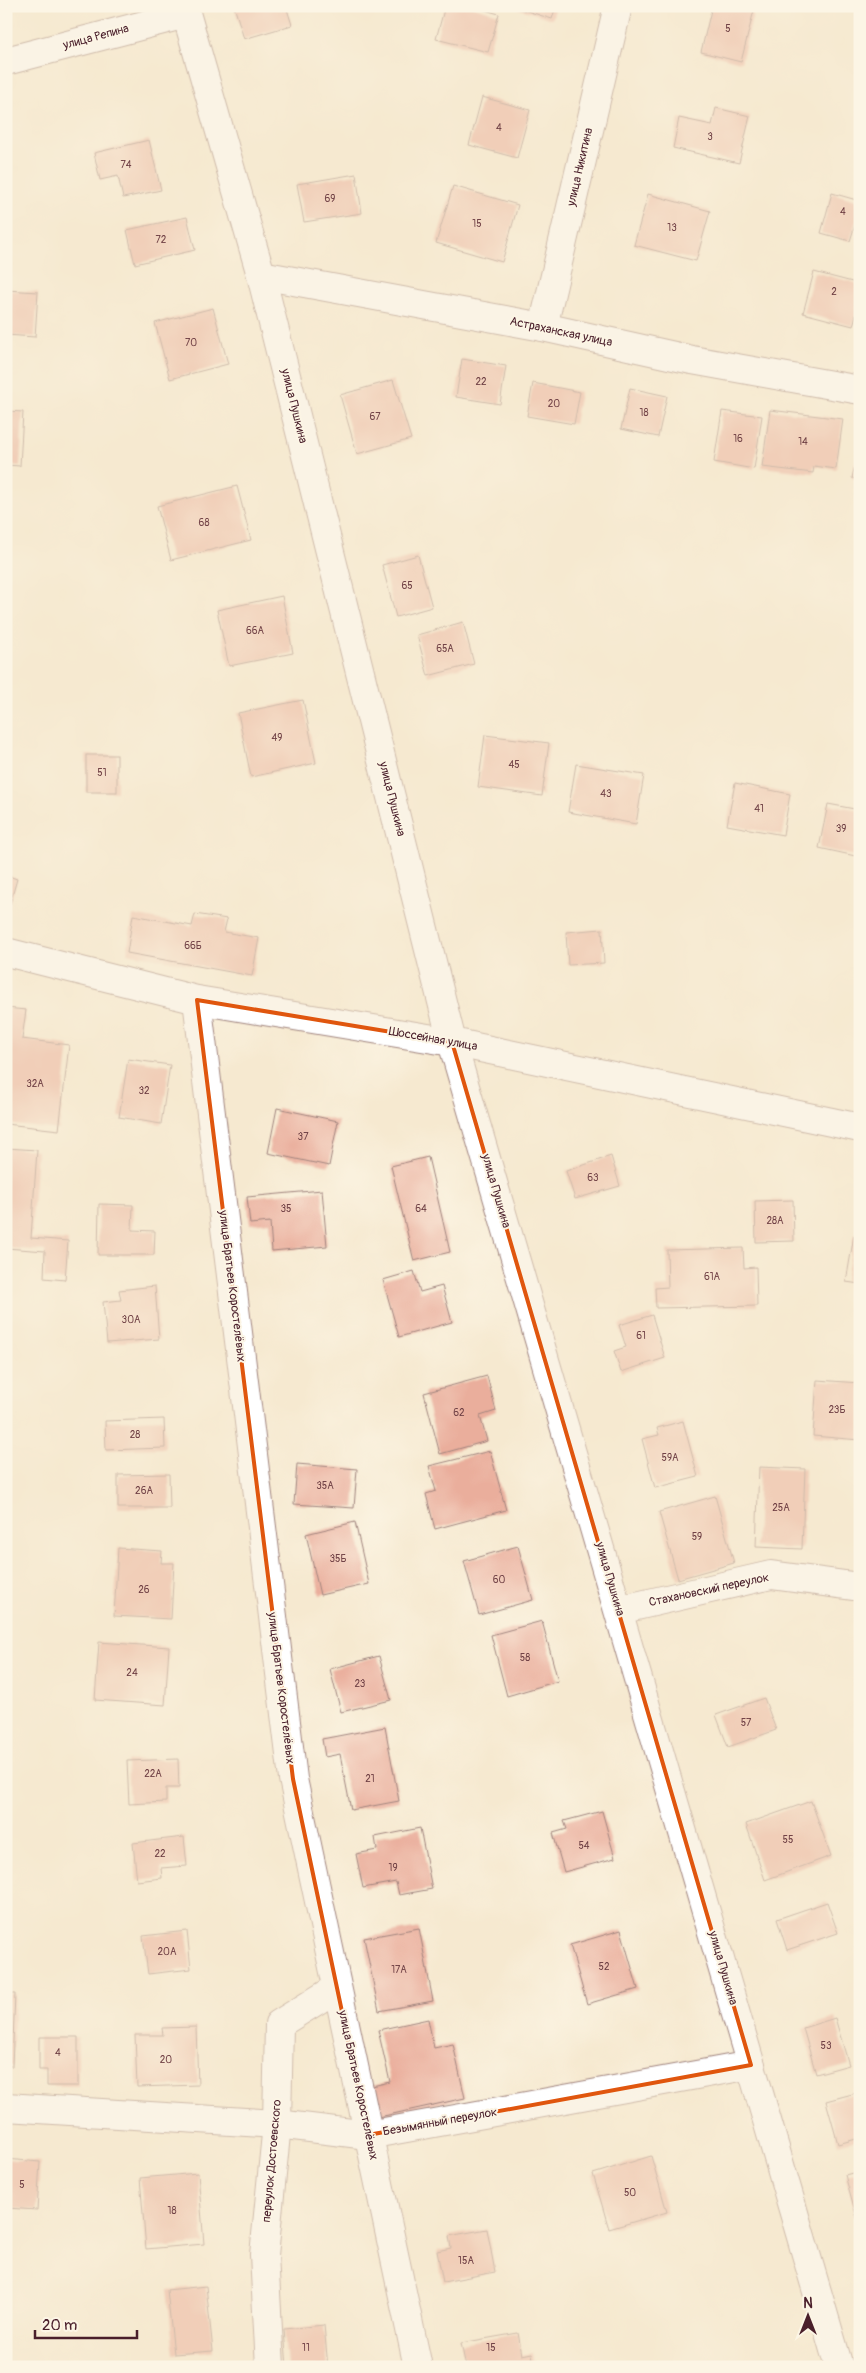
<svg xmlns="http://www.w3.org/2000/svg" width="866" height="2373" font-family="Pangolin,sans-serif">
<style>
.building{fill:#eaae9c}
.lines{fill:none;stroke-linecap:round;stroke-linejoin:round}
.minor-casing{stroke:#a0847e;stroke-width:30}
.tertiary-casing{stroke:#a0847e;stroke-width:30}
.secondary-casing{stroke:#a0847e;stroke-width:30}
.minor{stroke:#fff;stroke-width:28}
.tertiary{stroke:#fff;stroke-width:28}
.secondary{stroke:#fff;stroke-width:28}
.marked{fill:none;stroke:#e0560e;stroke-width:4;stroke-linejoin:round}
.labels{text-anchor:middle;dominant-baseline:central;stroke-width:4;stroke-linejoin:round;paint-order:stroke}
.number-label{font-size:10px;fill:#724347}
.street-label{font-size:12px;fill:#4a1f2b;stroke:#fcf5e5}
</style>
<rect width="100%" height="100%" fill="#fcf5e5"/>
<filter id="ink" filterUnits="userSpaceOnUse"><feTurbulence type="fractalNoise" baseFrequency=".02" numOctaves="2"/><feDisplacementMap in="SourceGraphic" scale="10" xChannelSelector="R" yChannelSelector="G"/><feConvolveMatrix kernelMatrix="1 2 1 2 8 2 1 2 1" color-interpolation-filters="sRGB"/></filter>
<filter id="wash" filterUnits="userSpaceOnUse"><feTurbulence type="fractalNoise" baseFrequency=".0096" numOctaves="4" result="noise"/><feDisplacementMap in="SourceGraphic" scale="20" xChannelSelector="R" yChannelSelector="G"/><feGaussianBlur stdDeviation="1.12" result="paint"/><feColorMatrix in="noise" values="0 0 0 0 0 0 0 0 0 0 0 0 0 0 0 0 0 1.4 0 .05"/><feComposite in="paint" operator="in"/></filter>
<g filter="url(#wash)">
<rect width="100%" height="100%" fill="#f6e9d0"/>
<g id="blocks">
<!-- building -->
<g class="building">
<path d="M234,6H286L292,25L244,39Z"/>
<path d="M445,6H471L499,14L488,52L436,39Z"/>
<path d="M511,6H556L552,19Z"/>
<path d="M712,6H755L741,62L701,52Z"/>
<path d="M482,97L530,110L517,158L469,145Z"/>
<path d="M716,108L750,116L739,163L673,148L679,118L712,125Z"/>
<path d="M149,140L161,190L123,198L118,176L100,180L94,153Z"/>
<path d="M356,174L362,213L304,222L297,184Z"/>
<path d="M453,186L518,205L502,262L436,243Z"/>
<path d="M832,193L860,201V223L856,222L850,241L821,233Z"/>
<path d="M648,194L710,211L696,261L634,245Z"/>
<path d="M187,217L195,250L135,264L127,230Z"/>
<path d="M814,272L860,284V300L853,326L803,313Z"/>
<path d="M6,290L38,292L35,337L6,335Z"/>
<path d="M213,308L228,364L170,379L155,323Z"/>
<path d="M462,359L506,366L500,404L456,397Z"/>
<path d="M393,380L411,439L357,454L340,395Z"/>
<path d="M533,383L580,392L574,424L527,416Z"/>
<path d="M630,388L667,396L658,437L621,429Z"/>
<path d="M770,410L843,419L836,469L814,466L813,473L762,467Z"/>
<path d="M6,411L23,412L20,466L6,465Z"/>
<path d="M722,411L762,416L754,469L714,462Z"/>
<path d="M859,448H860V480L852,478Z"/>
<path d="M237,486L251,540L171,560L157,506Z"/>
<path d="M418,555L432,607L396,617L382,565Z"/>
<path d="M282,596L293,653L229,666L217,610Z"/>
<path d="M463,622L474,664L428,676L417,635Z"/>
<path d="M303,700L316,763L251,777L238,713Z"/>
<path d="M485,735L549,743L542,796L478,787Z"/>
<rect x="86" y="755" width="31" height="37"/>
<path d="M576,764L644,775L636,824L568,812Z"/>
<path d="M735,783L790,794L783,835L727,825Z"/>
<path d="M828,804L860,810V857L819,848Z"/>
<path d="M6,875L17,879L7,914H6Z"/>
<path d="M195,914L227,919L224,932L259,938L252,976L127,953L133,915L192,926Z"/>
<path d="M602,929L604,963L568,965L566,932Z"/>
<path d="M6,1008L26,1010L22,1039L69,1045L59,1130L6,1124Z"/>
<path d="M128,1059L170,1065L161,1124L119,1117Z"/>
<path d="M277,1108L338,1121L329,1166L268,1153Z"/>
<path d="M6,1148L37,1150L31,1238L68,1241L65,1280L44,1278L45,1251L6,1248Z"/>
<path d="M611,1156L620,1186L575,1199L566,1171Z"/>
<path d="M428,1157L450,1252L414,1261L391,1166Z"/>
<path d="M322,1190L327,1246L272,1251L270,1222L250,1224L247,1197Z"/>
<path d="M793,1200L794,1241L756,1242L755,1201Z"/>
<path d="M99,1204L133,1205L132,1230L155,1231L154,1255H98Z"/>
<path d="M854,1235L860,1236V1284L846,1282Z"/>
<path d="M743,1248L744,1268L756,1267L757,1306L656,1308L655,1288L668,1287L667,1250Z"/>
<path d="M414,1271L420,1292L442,1286L452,1322L399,1337L383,1280Z"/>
<path d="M155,1286L159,1339L107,1343L103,1302L121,1300L119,1290Z"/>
<path d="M652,1315L665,1358L621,1372L614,1351L626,1347L619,1325Z"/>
<path d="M487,1376L496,1411L480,1416L487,1441L440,1454L424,1393Z"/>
<path d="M817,1380L860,1383V1440L813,1436Z"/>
<path d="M164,1419L165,1448L106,1450L105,1421Z"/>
<path d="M683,1421L698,1477L655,1488L642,1439L659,1435L657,1428Z"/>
<path d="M490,1451L506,1510L435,1529L426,1494L436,1491L429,1466Z"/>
<path d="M297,1464L357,1469L354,1508L294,1504Z"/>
<path d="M759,1467L805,1469L802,1549L756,1547Z"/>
<path d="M169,1474L170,1508H118V1475Z"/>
<path d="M715,1496L734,1563L678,1579L659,1512Z"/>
<path d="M355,1522L369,1584L320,1595L306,1534Z"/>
<path d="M518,1546L533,1600L479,1615L464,1561Z"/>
<path d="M118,1548L162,1551L161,1563H174L171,1619L114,1616Z"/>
<path d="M542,1621L558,1681L507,1696L491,1635Z"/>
<path d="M99,1642L169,1647L165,1705L95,1700Z"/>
<path d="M379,1656L391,1700L341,1712L330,1669Z"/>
<path d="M764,1698L776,1730L728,1747L716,1715Z"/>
<path d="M385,1727L399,1801L351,1810L340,1754L325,1757L322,1739Z"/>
<path d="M178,1759L179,1788H166V1802L129,1804L127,1761Z"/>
<path d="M811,1801L831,1856L765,1880L746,1824Z"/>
<path d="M602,1811L615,1858L564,1872L553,1833L567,1829L564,1821Z"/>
<path d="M420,1828L432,1889L399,1895L396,1882L363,1888L356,1854L377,1850L375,1837Z"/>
<path d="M184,1837L187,1866L161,1868L162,1878L137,1881L133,1843Z"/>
<path d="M827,1902L838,1933L787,1950L777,1919Z"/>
<path d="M419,1928L433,2001L379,2011L364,1938Z"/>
<path d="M621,1930L638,1989L587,2004L570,1945Z"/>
<path d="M187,1931L191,1969L148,1974L143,1936Z"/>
<path d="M6,1994H15L12,2066H6Z"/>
<path d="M835,2018L849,2065L816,2074L803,2028Z"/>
<path d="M428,2019L434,2048L453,2044L465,2098L379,2117L372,2086L390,2082L378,2030Z"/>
<path d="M196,2027L198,2085L137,2087L135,2035H163L162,2028Z"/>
<path d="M39,2037H78V2086H47V2070H39Z"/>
<path d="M860,2092V2138L838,2144L826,2101Z"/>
<path d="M651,2156L667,2212L609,2229L593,2174Z"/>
<path d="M6,2159L40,2162L37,2210L6,2208Z"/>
<path d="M860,2171V2222H858L845,2175Z"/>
<path d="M198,2173L204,2244L146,2249L140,2178Z"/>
<path d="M487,2229L495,2272L443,2282L437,2251L451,2248L449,2236Z"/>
<path d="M206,2286L213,2351L174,2354L167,2290Z"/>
<path d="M324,2325L328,2367H287L284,2329Z"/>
<path d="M518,2333L522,2355L532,2353L534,2367H466L461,2343Z"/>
</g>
</g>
</g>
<g filter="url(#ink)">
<use href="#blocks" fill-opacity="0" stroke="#a0847e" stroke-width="1"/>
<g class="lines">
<defs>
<g id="minor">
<path d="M6,61L186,14"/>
<path d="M261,275L543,327L692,360L860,390"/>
<path d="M543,327L618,6"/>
<path d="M197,1000L293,1779L418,2367"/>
<path d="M619,1610L771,1575L860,1587"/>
<path d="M6,2107L277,2124L368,2135L751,2065"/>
<path d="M270,2367L264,2255L277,2124L279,2024L337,1988"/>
</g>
<path id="tertiary" d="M452,1042L860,1128"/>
<g id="secondary">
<path d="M184,6L261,275L452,1042L839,2367"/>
<path d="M6,952L197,1000L452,1042"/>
</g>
</defs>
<!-- minor casing -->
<use href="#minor" class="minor-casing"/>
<!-- tertiary casing -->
<use href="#tertiary" class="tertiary-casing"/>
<!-- secondary casing -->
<use href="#secondary" class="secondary-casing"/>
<!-- minor -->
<use href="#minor" class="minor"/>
<!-- tertiary -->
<use href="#tertiary" class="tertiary"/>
<!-- secondary -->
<use href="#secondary" class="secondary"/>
</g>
</g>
<!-- marked area -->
<path d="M0 0H866V2373H0ZM197,1000L452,1042L751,2065L368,2135L293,1779Z" fill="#f6e9d0" fill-opacity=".55" fill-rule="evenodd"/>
<path class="marked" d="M197,1000L452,1042L751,2065L368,2135L293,1779Z"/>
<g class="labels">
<!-- number labels -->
<g class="number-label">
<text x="728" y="29">5</text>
<text x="499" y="128">4</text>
<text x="710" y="137">3</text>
<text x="126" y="165">74</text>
<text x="330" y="199">69</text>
<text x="843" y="212">4</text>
<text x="477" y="224">15</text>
<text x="672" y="228">13</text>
<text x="161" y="240">72</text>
<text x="834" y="292">2</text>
<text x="191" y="343">70</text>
<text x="481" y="382">22</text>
<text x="554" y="404">20</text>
<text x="644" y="413">18</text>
<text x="375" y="417">67</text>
<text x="738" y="439">16</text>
<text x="803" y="442">14</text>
<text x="204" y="523">68</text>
<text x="407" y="586">65</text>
<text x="255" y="631">66А</text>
<text x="445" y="649">65А</text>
<text x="277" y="738">49</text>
<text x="514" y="765">45</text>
<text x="102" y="773">51</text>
<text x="606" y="794">43</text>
<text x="759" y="809">41</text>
<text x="841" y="829">39</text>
<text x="193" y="946">66Б</text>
<text x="35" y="1084">32А</text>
<text x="144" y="1091">32</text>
<text x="303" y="1137">37</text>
<text x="593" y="1178">63</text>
<text x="286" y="1209">35</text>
<text x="421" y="1209">64</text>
<text x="775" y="1221">28А</text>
<text x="712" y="1277">61А</text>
<text x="131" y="1320">30А</text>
<text x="641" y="1336">61</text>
<text x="837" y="1410">23Б</text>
<text x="459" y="1413">62</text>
<text x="135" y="1435">28</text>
<text x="670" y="1458">59А</text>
<text x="325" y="1486">35А</text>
<text x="144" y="1491">26А</text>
<text x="781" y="1508">25А</text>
<text x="697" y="1537">59</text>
<text x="338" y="1559">35Б</text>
<text x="499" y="1580">60</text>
<text x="144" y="1590">26</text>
<text x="525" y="1658">58</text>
<text x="132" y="1673">24</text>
<text x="360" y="1684">23</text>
<text x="746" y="1723">57</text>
<text x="153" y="1774">22А</text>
<text x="370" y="1779">21</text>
<text x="788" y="1840">55</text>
<text x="584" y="1846">54</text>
<text x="160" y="1854">22</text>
<text x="393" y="1868">19</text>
<text x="167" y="1952">20А</text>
<text x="604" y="1967">52</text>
<text x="399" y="1970">17А</text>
<text x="826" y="2046">53</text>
<text x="58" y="2053">4</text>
<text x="166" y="2060">20</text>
<text x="22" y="2185">5</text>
<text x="630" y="2193">50</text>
<text x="172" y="2211">18</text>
<text x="466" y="2261">15А</text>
<text x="306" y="2348">11</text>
<text x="491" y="2348">15</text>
</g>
<!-- street labels -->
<g class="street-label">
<text transform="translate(96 37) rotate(-15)">улица Репина</text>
<text transform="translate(580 167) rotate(-77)">улица Никитина</text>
<text transform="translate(561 332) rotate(12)">Астраханская улица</text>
<text transform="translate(294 406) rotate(76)">улица Пушкина</text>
<text transform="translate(392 799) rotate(76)">улица Пушкина</text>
<text transform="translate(433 1039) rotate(10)">Шоссейная улица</text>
<text transform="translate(496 1191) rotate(74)">улица Пушкина</text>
<text transform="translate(232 1286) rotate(83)">улица Братьев Коростелёвых</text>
<text transform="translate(610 1579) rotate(74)">улица Пушкина</text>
<text transform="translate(709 1590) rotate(-12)">Стахановский переулок</text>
<text transform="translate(281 1688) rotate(83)">улица Братьев Коростелёвых</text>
<text transform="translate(723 1968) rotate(74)">улица Пушкина</text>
<text transform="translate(358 2085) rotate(78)">улица Братьев Коростелёвых</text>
<text transform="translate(440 2122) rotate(-10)">Безымянный переулок</text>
<text transform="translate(272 2161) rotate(-85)">переулок Достоевского</text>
</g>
</g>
<!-- margin -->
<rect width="866" height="2373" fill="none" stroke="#fcf5e5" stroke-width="25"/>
<!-- north arrow -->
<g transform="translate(808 2316)" stroke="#fcf5e5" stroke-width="4" paint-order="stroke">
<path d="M0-4L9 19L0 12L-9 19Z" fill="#4a1f2b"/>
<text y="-8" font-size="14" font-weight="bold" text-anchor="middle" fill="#4a1f2b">N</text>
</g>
<!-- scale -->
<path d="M35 2330v8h102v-8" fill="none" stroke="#4a1f2b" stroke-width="2.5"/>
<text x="42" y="2330" font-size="15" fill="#4a1f2b" stroke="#fcf5e5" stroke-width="4" paint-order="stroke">20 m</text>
</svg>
